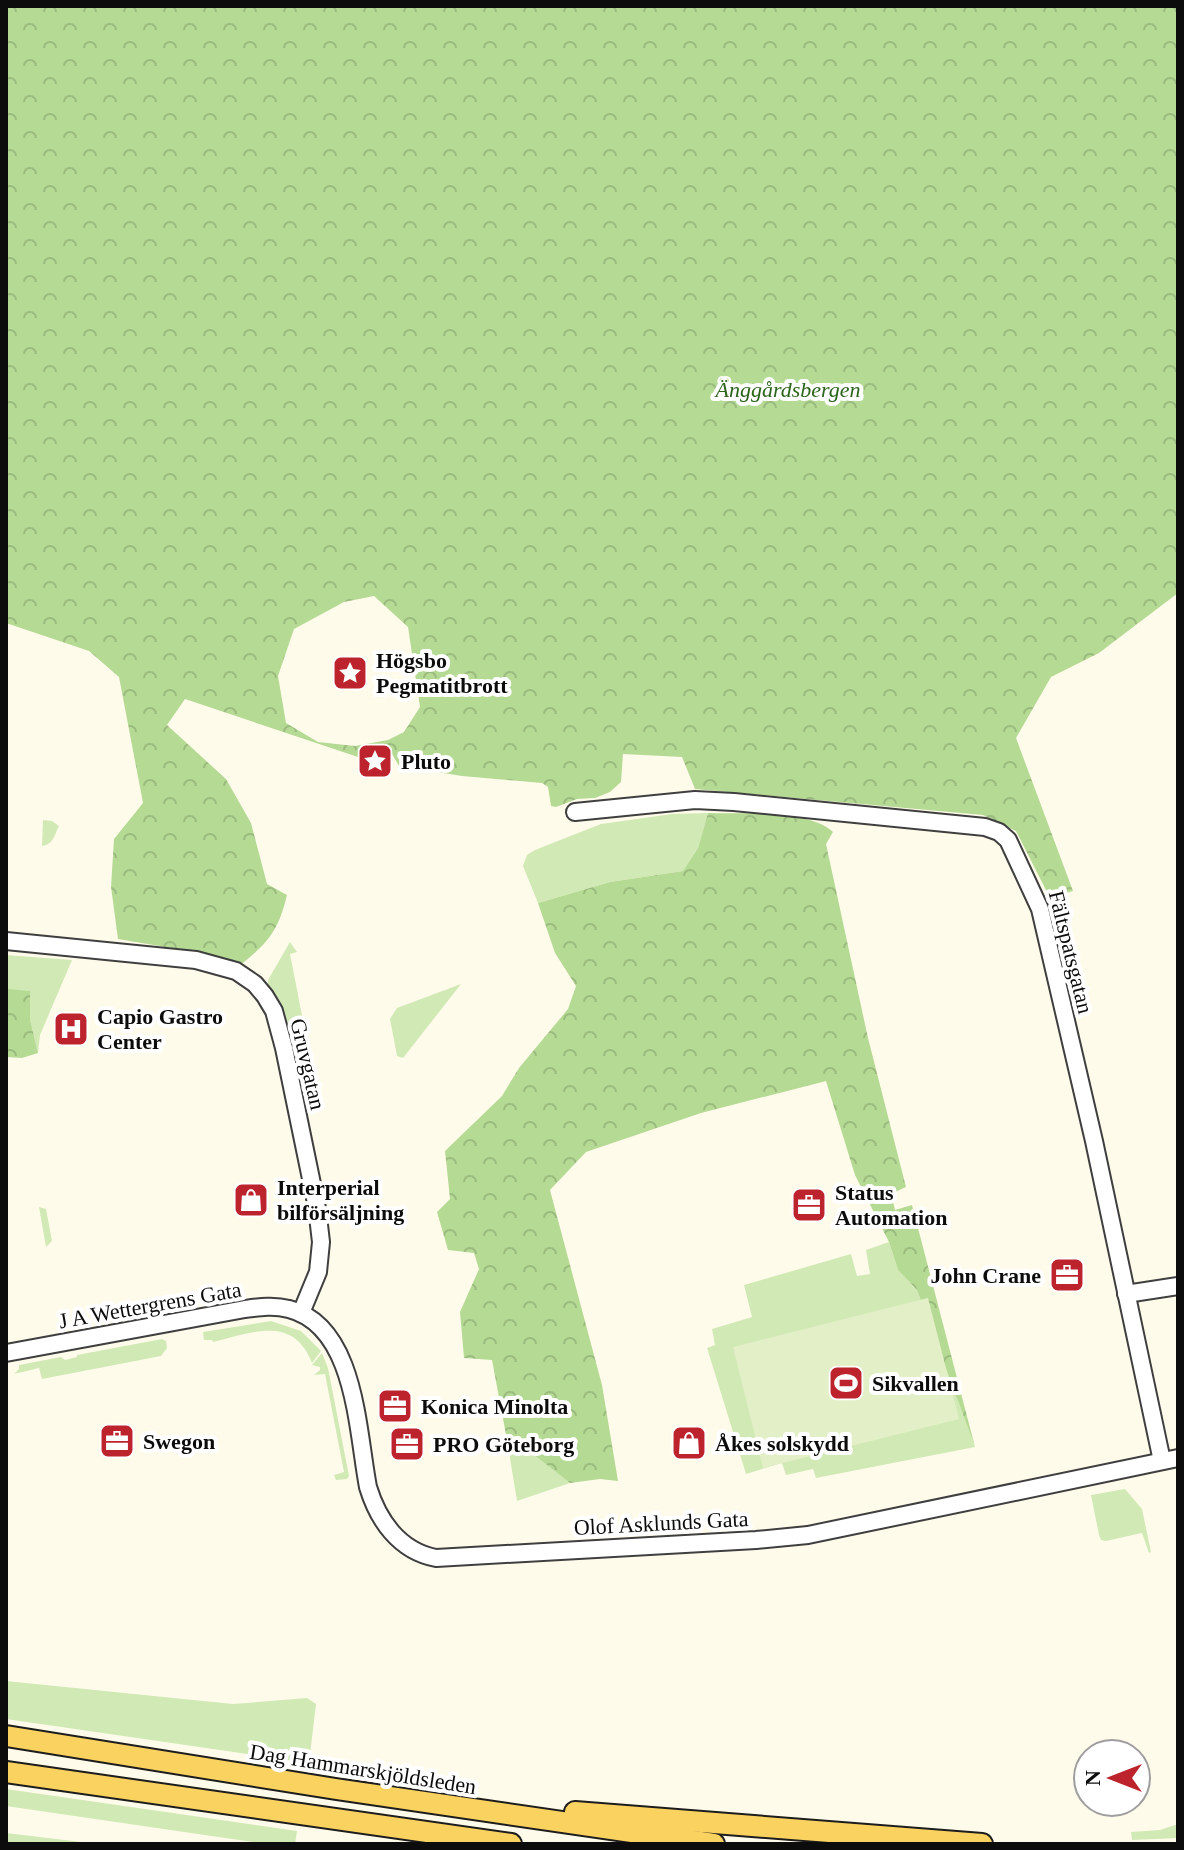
<svg xmlns="http://www.w3.org/2000/svg" width="1184" height="1850" font-family="Georgia,serif">
<style>
.grass{fill:#d1e9b5}
.forest{fill:url(#forest-crowns);fill-rule:evenodd}
.pitch{fill:#e3f0c7}
.lines{fill:none;stroke-linecap:round;stroke-linejoin:round}
.minor-casing{stroke:#3f3f3f;stroke-width:20}
.major-casing{stroke:#1d1d1d;stroke-width:24}
.minor{stroke:#fff;stroke-width:16}
.major{stroke:#fad260;stroke-width:20}
.labels{text-anchor:middle;dominant-baseline:central;stroke-width:8;stroke-linejoin:round;paint-order:stroke}
.park-label{font-size:22px;font-style:italic;fill:#2c641c;stroke:#fff}
.poi-label{font-size:22px;font-weight:bold;fill:#0c0c0c;stroke:#fff;text-anchor:start}
.street-label{font-size:22px;fill:#0c0c0c;stroke:#fff}
</style>
<defs>
<pattern id="forest-crowns" width="20" height="18" patternUnits="userSpaceOnUse" patternTransform="scale(2)"><rect width="20" height="18" fill="#b5da94"/><path d="M2 6a3 3 0 1 1 6 0M12 15a3 3 0 1 1 6 0" fill="none" stroke="#9aba7e"/></pattern>
</defs>
<rect width="100%" height="100%" fill="#fffbeb"/>
<!-- grass -->
<g class="grass">
<path d="M708,813L698,848L683,871L610,882L538,903L523,866L527,855L535,850L601,824L672,814Z"/>
<path d="M43,820L52,821L59,826C54,835 54,844 42,846Z"/>
<path d="M290,942L297,952L290,954L308,1046L294,1050L287,1020L268,988V980Z"/>
<path d="M6,955L72,960L40,1035L38,1053L30,1019V991L6,990Z"/>
<path d="M461,984L403,1058L397,1056L390,1019L397,1008Z"/>
<path d="M39,1207L46,1209L52,1241L46,1247Z"/>
<path d="M889,1242L898,1270L917,1290L975,1447L816,1478L813,1469L786,1475L782,1463L746,1474L707,1348L715,1345L712,1329L752,1317L744,1285L851,1254L857,1276L870,1274L866,1250Z"/>
<path d="M271,1321L301,1331L321,1351L312,1363C293,1314 252,1333 213,1342L212,1340H204L203,1332Z"/>
<path d="M162,1339L166,1341L167,1348L161,1356L42,1379L39,1368L14,1374L19,1369V1365L61,1357L65,1360L77,1357V1355Z"/>
<path d="M322,1353L328,1368L349,1476L347,1479L336,1480L334,1475L344,1472L325,1374L314,1375L320,1370V1367L312,1365Z"/>
<path d="M507,1440L534,1455L570,1483L517,1501Z"/>
<path d="M1125,1489L1142,1509L1151,1552L1149,1553L1142,1533L1106,1541L1101,1540L1099,1535L1091,1495Z"/>
<path d="M6,1681L233,1704L307,1698L316,1704L309,1763L6,1719Z"/>
<path d="M6,1789L297,1831L295,1844H267L6,1806Z"/>
<path d="M1178,1824V1838L1132,1840L1131,1832L1160,1830Z"/>
<path d="M6,1833L98,1844H6Z"/>
</g>
<!-- forest -->
<g class="forest">
<path d="M6,6H1178V593L1099,653L1051,677L1016,738L1073,891L1050,898L1016,831L983,815L695,789L682,757L623,754L621,782L610,792L595,798L577,799L556,807L551,806L548,787L542,783L462,776L399,766L388,747L362,748L358,757L185,699L167,725L226,779L251,823L267,884L287,895C278,932 268,943 238,967L183,950L118,939L111,887L114,839L143,803L119,677L89,651L6,623ZM374,596L408,627L420,707L404,732L388,740L355,746L318,742L286,723L278,676L294,629L344,602Z"/>
<path d="M708,813C742,814 808,809 833,832L826,844L868,1038L906,1187L891,1194L895,1210L912,1205L975,1447L917,1290L898,1270L889,1242L855,1175L826,1081L701,1113L586,1152L550,1190L602,1385L618,1481L600,1479L570,1483L534,1455L507,1440L492,1360L464,1358L460,1312L479,1269L474,1253L448,1250L437,1212L450,1199L445,1151L502,1096L519,1068L568,1009L576,986L555,953L538,903L610,882L683,871L698,848Z"/>
<path d="M9,989L30,991V1019L38,1053L22,1058L6,1057V990Z"/>
</g>
<!-- pitch -->
<path class="pitch" d="M928,1298L959,1419L763,1468L733,1347Z"/>
<g class="lines">
<defs>
<g id="minor">
<path d="M575,812L695,800L734,802L985,827L999,832L1008,840L1040,909L1094,1141L1162,1461"/>
<path d="M6,941L196,960L236,971L255,984L265,996L274,1011L284,1048L317,1208L321,1242L318,1272L301,1313"/>
<path d="M1126,1294L1178,1286"/>
<path d="M6,1353L245,1309C260,1307 274,1305 289,1309C356,1326 357,1430 368,1487C378,1520 399,1551 436,1558L756,1540L808,1535L1178,1458"/>
</g>
<g id="major">
<path d="M6,1736L336,1789L714,1844"/>
<path d="M6,1772L511,1844"/>
<path d="M575,1812L982,1844"/>
</g>
</defs>
<!-- minor casing -->
<use href="#minor" class="minor-casing"/>
<!-- major casing -->
<use href="#major" class="major-casing"/>
<!-- minor -->
<use href="#minor" class="minor"/>
<!-- major -->
<use href="#major" class="major"/>
</g>
<!-- icons -->
<defs>
<symbol id="sight-square" viewBox="-11 -11 22 22"><rect x="-9" y="-9" width="18" height="18" rx="4" fill="#bd232d" stroke="#fff"/><path d="M0-6L1.8-2.2L6-1.7L2.9 1.2L3.7 5.4L0 3.3L-3.7 5.4L-2.9 1.2L-6-1.7L-1.8-2.2Z" fill="#fff"/></symbol>
<symbol id="hospital-square" viewBox="-11 -11 22 22"><rect x="-9" y="-9" width="18" height="18" rx="4" fill="#bd232d" stroke="#fff"/><path d="M-5-5h3v3.5h4V-5h3V5h-3V1.5h-4V5h-3Z" fill="#fff"/></symbol>
<symbol id="shop-square" viewBox="-11 -11 22 22"><rect x="-9" y="-9" width="18" height="18" rx="4" fill="#bd232d" stroke="#fff"/><path d="M-5-2.5h2.3a2.7 3.5 0 0 1 5.4 0H5L5.5 6h-11ZM-1.5-2.5h3a1.5 2.3 0 0 0-3 0Z" fill="#fff"/></symbol>
<symbol id="office-square" viewBox="-11 -11 22 22"><rect x="-9" y="-9" width="18" height="18" rx="4" fill="#bd232d" stroke="#fff"/><path d="M-6-3h4V-5.5h4V-3h4V5H-6ZM-1-4.5V-3h2v-1.5ZM-6 0V1H6V0Z" fill="#fff"/></symbol>
<symbol id="stadium-square" viewBox="-11 -11 22 22"><rect x="-9" y="-9" width="18" height="18" rx="4" fill="#bd232d" stroke="#fff"/><path d="M0-5a6.5 5 0 1 0 0 10a6.5 5 0 1 0 0-10ZM-3.5-1.8h7v3.6h-7Z" fill="#fff"/></symbol>
</defs>
<g fill-rule="evenodd">
<use href="#sight-square" x="330" y="653" width="40" height="40"/>
<use href="#sight-square" x="355" y="741" width="40" height="40"/>
<use href="#hospital-square" x="51" y="1009" width="40" height="40"/>
<use href="#shop-square" x="231" y="1180" width="40" height="40"/>
<use href="#office-square" x="789" y="1185" width="40" height="40"/>
<use href="#office-square" x="1047" y="1255" width="40" height="40"/>
<use href="#stadium-square" x="826" y="1363" width="40" height="40"/>
<use href="#office-square" x="375" y="1386" width="40" height="40"/>
<use href="#office-square" x="97" y="1421" width="40" height="40"/>
<use href="#shop-square" x="669" y="1423" width="40" height="40"/>
<use href="#office-square" x="387" y="1424" width="40" height="40"/>
</g>
<g class="labels">
<!-- park labels -->
<g class="park-label">
<text x="788" y="389">Änggårdsbergen</text>
</g>
<!-- poi labels -->
<g class="poi-label">
<text x="376" y="660">Högsbo<tspan x="376" dy="25">Pegmatitbrott</tspan></text>
<text x="401" y="761">Pluto</text>
<text x="97" y="1016">Capio Gastro<tspan x="97" dy="25">Center</tspan></text>
<text x="277" y="1187">Interperial<tspan x="277" dy="25">bilförsäljning</tspan></text>
<text x="835" y="1192">Status<tspan x="835" dy="25">Automation</tspan></text>
<text x="1041" y="1275" text-anchor="end">John Crane</text>
<text x="872" y="1383">Sikvallen</text>
<text x="421" y="1406">Konica Minolta</text>
<text x="143" y="1441">Swegon</text>
<text x="715" y="1443">Åkes solskydd</text>
<text x="433" y="1444">PRO Göteborg</text>
</g>
<!-- street labels -->
<g class="street-label">
<text transform="translate(1071 952) rotate(76)">Fältspatsgatan</text>
<text transform="translate(308 1064) rotate(77)">Gruvgatan</text>
<text transform="translate(150 1305) rotate(-10)">J A Wettergrens Gata</text>
<text transform="translate(661 1523) rotate(-3)">Olof Asklunds Gata</text>
<text transform="translate(363 1769) rotate(9)">Dag Hammarskjöldsleden</text>
</g>
</g>
<!-- border -->
<rect width="1184" height="1850" fill="none" stroke="#0c0c0c" stroke-width="16"/>
<!-- north arrow -->
<g transform="translate(1112 1778) rotate(270)"><circle r="38" fill="#ffffff" stroke="#9e9e9e" stroke-width="2"/>
<path d="M0-6L14 30L0 20L-14 30Z" fill="#bd232d"/>
<text y="-12" font-size="22" font-weight="bold" text-anchor="middle" fill="#0c0c0c">N</text>
</g>
</svg>
